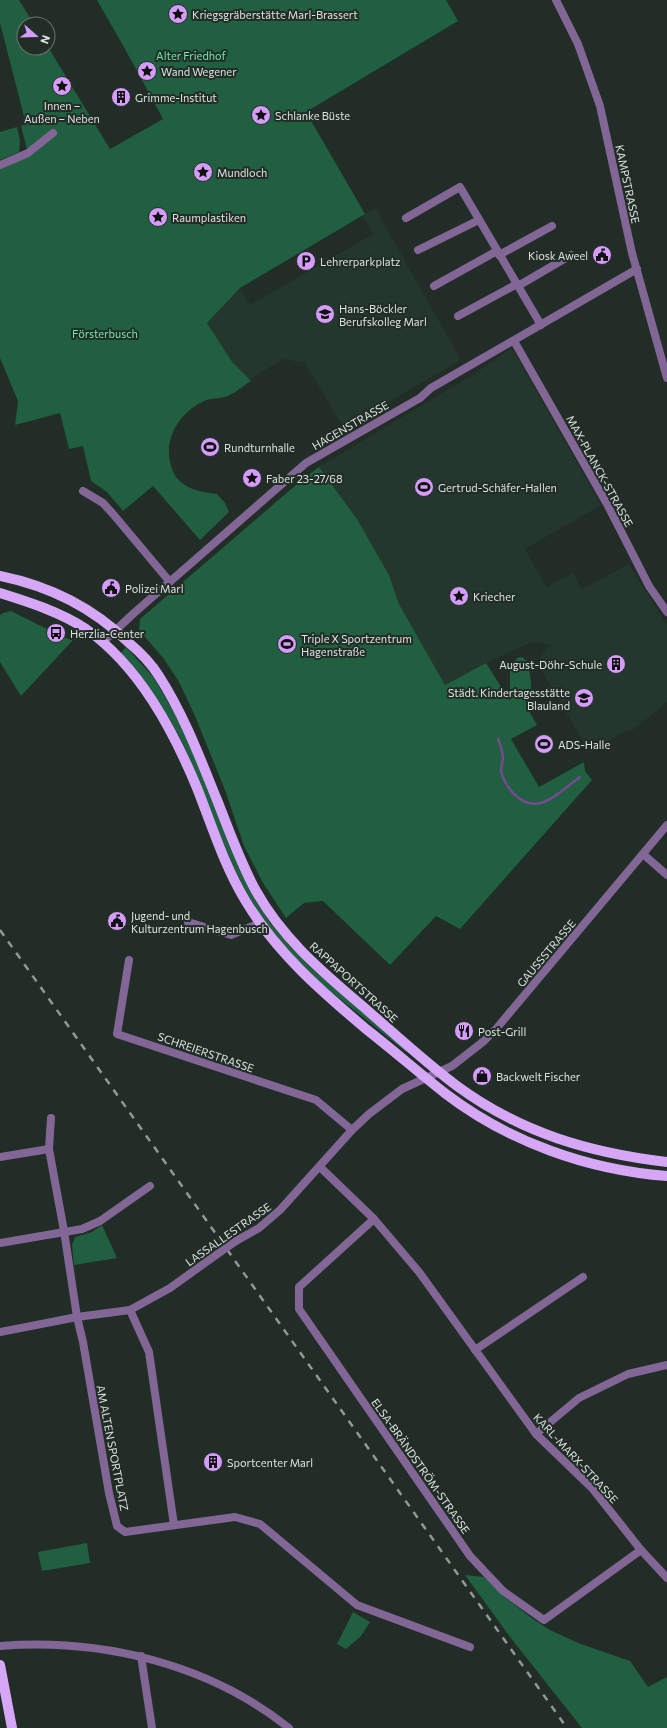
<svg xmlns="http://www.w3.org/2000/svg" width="667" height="1728" font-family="Commissioner,sans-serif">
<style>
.built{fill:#24372c}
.green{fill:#205f40}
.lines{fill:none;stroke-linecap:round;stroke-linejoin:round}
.stream{stroke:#744b8f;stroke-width:2.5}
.minor{stroke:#826695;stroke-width:8}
.major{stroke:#d6a7f6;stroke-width:10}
.rail{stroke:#909994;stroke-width:2.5;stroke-dasharray:7 7;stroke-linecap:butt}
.minor-bridge{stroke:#826695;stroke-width:8}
.labels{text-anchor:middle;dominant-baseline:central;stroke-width:4;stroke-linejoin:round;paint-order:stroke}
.poi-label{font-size:11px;fill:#dbe3de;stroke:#212d26;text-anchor:start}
.park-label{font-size:11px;fill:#6fedad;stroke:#212d26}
.street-label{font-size:11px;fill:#dbe3de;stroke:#212d26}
</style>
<rect width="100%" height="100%" fill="#212d26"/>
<!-- built -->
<g class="built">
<path d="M375,208L461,360L344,428L305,363L283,359L246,382L207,323L240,288L250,305L373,234L362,216Z"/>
<path d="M512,348L601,505L525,549L546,587L573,573L582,589L629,564L667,625V702L634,729L621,733L590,753L537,663L547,647L555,646L538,642L530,643L486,663L445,685L399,604L389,575L357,519L319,467L474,374Z"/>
</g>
<!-- green -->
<g class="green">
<path d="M0,0H19L34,24H24V48L48,47L110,149L163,119L125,49L97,0H446L458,21L306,112L365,214L240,288L207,323L233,363L251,381C243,386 234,394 225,397C218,399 210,398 204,401C178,413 162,441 172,469C179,488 199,492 217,494L225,503L229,512L200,540L153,486L123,511L107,492L91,481L83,446L69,449L60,413L15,425L18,401L0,358V165L28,153L21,126L26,124L0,23Z"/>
<path d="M17,127L20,141L19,152L0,160V132Z"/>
<path d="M319,467L357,519L389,575L399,604L445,685L486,663L510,701V671L517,658L522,657L528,662L531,682L530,713L537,725L511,739L539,787L584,762L585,771L592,780L460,929L436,916L390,965L323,901L304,903L286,918L263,883L244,846L225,790L195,716L179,682L164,659L139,630L140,619L304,478Z"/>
<path d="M11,611L55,633V635L73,640L21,696L0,662V615L3,613Z"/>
<path d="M126,647L154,678L180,723L253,896L270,923L289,945L309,966L407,1050L406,1052C351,1006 290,966 253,903C224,855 208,799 185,748C169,713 146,682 121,653Z"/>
<path d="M102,1225L117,1258L74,1265L72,1245L75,1237L92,1232Z"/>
<path d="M87,1543L90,1563L42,1571L38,1552Z"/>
<path d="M465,1575L484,1577L503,1596L533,1619L550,1630L578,1643L630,1661L648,1687L667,1677V1728H582L510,1637Z"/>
<path d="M353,1612L370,1622L361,1636L346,1649L337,1644Z"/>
</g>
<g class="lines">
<!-- stream -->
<path class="stream" d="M498,739C501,746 503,753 503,760C502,763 501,767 501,770C502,778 508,788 514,794C538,818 559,792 580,777"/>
<!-- minor -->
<g class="minor">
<path d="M556,0L578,44L600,106L632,253L667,378"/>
<path d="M0,165L28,153L53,133"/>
<path d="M406,218L460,187L541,325"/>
<path d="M418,250L479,220"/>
<path d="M499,255L552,226"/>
<path d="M434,286L497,251"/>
<path d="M518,286L571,255"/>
<path d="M458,316L517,284"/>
<path d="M514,341L607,504L649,586L667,612"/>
<path d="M83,491L103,503L113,514L170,582"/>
<path d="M103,642L134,613L306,463L420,398L431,388L637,269"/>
<path d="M643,854L667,875"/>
<path d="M188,922L231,935L260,923"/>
<path d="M129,960L117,1034L316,1100L352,1130"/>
<path d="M51,1118L49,1149L64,1231L77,1317L83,1342L109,1493L117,1526L125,1532L235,1517L260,1524L357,1605L470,1647"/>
<path d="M0,1157L49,1149"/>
<path d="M320,1167L374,1219L419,1272L536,1434L592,1488L641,1550L667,1578"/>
<path d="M374,1219L299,1287V1309L470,1556L503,1591L544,1620L641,1550"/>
<path d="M236,1241L259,1228L280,1210L352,1130L369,1114L402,1089L452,1066L484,1041L496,1029L667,825"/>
<path d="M0,1243L82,1229L100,1221L150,1186"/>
<path d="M130,1310L149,1352L174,1525"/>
<path d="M0,1332L77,1317L130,1310L170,1288L216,1255"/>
<path d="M475,1350L583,1277"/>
<path d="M536,1434L579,1398L628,1374L667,1365"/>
<path d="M0,1646C102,1638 209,1664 289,1728"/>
<path d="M141,1656L152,1728"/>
</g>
<!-- major -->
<g class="major">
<path d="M0,576C49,586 92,607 128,642C140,652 151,663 159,676C184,715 200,758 217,800C229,830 240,862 256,891C284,941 324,973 367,1010C397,1036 426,1063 457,1086C521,1133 590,1153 667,1162"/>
<path d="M0,593C29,602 60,612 86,629C139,666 173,730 197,788C212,826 224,865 245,900C276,952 320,990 366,1029C393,1050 419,1073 446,1094C509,1142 588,1170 667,1176"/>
<path d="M0,1665L12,1728"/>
</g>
<!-- rail -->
<path class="rail" d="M0,930L567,1728"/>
<!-- minor-bridge -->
<path class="minor-bridge" d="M216,1255L236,1241"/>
</g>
<!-- icons -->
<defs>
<symbol id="sight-disc" viewBox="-11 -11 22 22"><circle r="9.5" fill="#d59cfb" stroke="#212d26"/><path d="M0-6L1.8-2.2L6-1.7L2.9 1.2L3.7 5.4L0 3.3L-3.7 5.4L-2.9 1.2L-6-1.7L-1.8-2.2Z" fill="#111"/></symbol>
<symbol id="building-disc" viewBox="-11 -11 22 22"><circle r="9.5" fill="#d59cfb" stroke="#212d26"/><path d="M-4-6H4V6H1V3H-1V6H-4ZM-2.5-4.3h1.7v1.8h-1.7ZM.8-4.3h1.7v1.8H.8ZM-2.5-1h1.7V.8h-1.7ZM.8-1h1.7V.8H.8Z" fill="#111"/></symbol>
<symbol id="civic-disc" viewBox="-11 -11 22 22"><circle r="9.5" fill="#d59cfb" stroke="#212d26"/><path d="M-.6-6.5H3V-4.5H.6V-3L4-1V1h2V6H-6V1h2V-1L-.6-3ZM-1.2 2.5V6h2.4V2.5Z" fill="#111"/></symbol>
<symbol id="parking-disc" viewBox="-11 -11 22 22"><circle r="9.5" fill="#d59cfb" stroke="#212d26"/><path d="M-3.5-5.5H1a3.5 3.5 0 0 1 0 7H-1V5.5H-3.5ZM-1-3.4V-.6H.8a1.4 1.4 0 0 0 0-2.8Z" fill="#111"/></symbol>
<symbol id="school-disc" viewBox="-11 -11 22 22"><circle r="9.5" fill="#d59cfb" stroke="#212d26"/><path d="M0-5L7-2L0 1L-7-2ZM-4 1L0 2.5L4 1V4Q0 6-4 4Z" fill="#111"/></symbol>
<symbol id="stadium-disc" viewBox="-11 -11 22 22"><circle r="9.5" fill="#d59cfb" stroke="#212d26"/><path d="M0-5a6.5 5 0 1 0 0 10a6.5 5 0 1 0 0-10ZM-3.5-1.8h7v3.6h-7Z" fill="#111"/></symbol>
<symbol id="bus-disc" viewBox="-11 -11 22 22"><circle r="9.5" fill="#d59cfb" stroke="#212d26"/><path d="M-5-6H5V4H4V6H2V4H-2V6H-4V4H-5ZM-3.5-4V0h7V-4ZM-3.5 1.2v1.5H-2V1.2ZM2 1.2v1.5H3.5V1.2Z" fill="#111"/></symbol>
<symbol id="restaurant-disc" viewBox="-11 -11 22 22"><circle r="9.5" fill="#d59cfb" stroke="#212d26"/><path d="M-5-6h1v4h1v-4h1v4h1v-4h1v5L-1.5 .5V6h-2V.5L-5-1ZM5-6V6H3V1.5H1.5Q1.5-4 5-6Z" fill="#111"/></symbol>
<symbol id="shop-disc" viewBox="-11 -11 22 22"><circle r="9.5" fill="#d59cfb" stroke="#212d26"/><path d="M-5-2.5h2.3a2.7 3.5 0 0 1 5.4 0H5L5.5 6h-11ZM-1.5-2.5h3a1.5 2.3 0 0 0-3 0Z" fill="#111"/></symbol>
</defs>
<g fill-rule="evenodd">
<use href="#sight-disc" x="167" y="3" width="22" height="22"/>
<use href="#sight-disc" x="136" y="60" width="22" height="22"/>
<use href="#sight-disc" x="51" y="75" width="22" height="22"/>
<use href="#building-disc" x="110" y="86" width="22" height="22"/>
<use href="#sight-disc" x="250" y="104" width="22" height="22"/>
<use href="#sight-disc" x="192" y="161" width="22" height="22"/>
<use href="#sight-disc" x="147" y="206" width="22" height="22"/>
<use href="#civic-disc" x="591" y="244" width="22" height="22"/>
<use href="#parking-disc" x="295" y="250" width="22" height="22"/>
<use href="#school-disc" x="314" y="303" width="22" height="22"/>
<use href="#stadium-disc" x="199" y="436" width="22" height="22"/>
<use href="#sight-disc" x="241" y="467" width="22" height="22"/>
<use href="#stadium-disc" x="413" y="476" width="22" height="22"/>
<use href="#civic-disc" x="100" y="577" width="22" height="22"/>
<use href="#sight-disc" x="448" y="585" width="22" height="22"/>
<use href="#bus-disc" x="45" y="622" width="22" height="22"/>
<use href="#stadium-disc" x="276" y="633" width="22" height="22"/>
<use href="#building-disc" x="605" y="653" width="22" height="22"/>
<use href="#school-disc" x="573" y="687" width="22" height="22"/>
<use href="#stadium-disc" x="533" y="733" width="22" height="22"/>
<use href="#civic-disc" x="106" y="910" width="22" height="22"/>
<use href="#restaurant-disc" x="453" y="1020" width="22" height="22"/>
<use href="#shop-disc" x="471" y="1065" width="22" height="22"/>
<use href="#building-disc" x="202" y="1451" width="22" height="22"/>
</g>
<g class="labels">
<!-- poi labels -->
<g class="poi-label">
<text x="192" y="14">Kriegsgräberstätte Marl-Brassert</text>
<text x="161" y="71">Wand Wegener</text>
<text x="135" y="97">Grimme-Institut</text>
<text x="62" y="105" text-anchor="middle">Innen –<tspan x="62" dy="13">Außen – Neben</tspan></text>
<text x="275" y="115">Schlanke Büste</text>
<text x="217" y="172">Mundloch</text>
<text x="172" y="217">Raumplastiken</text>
<text x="588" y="255" text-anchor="end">Kiosk Aweel</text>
<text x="320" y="261">Lehrerparkplatz</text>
<text x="339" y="308">Hans-Böckler<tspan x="339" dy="13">Berufskolleg Marl</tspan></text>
<text x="224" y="447">Rundturnhalle</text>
<text x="266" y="478">Faber 23-27/68</text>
<text x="438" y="487">Gertrud-Schäfer-Hallen</text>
<text x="125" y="588">Polizei Marl</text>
<text x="473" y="596">Kriecher</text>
<text x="70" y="633">Herzlia-Center</text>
<text x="301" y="638">Triple X Sportzentrum<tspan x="301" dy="13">Hagenstraße</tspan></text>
<text x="602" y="664" text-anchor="end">August-Döhr-Schule</text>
<text x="570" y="692" text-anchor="end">Städt. Kindertagesstätte<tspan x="570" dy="13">Blauland</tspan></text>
<text x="558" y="744">ADS-Halle</text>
<text x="131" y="915">Jugend- und<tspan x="131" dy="13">Kulturzentrum Hagenbusch</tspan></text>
<text x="478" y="1031">Post-Grill</text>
<text x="496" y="1076">Backwelt Fischer</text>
<text x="227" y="1462">Sportcenter Marl</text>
</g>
<!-- park labels -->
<g class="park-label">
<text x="191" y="55">Alter Friedhof</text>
<text x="105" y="333">Försterbusch</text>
</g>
<!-- street labels -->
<g class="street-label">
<text transform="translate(628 184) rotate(78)">KAMPSTRASSE</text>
<text transform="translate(350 425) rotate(-30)">HAGENSTRASSE</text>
<text transform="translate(600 471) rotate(61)">MAX-PLANCK-STRASSE</text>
<text transform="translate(546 953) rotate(-50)">GAUSSSTRASSE</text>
<text transform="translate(354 982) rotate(42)">RAPPAPORTSTRASSE</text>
<text transform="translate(206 1052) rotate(19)">SCHREIERSTRASSE</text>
<text transform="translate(228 1234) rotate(-35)">LASSALLESTRASSE</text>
<text transform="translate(113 1448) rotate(79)">AM ALTEN SPORTPLATZ</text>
<text transform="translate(576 1458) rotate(47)">KARL-MARX-STRASSE</text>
<text transform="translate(421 1466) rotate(55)">ELSA-BRÄNDSTRÖM-STRASSE</text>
</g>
</g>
<!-- north arrow -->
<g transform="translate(36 36) rotate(110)"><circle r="19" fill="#212d26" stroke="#6b7670"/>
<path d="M0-3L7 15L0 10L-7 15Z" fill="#d59cfb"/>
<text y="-6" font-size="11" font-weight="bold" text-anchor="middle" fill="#dbe3de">N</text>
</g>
</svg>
